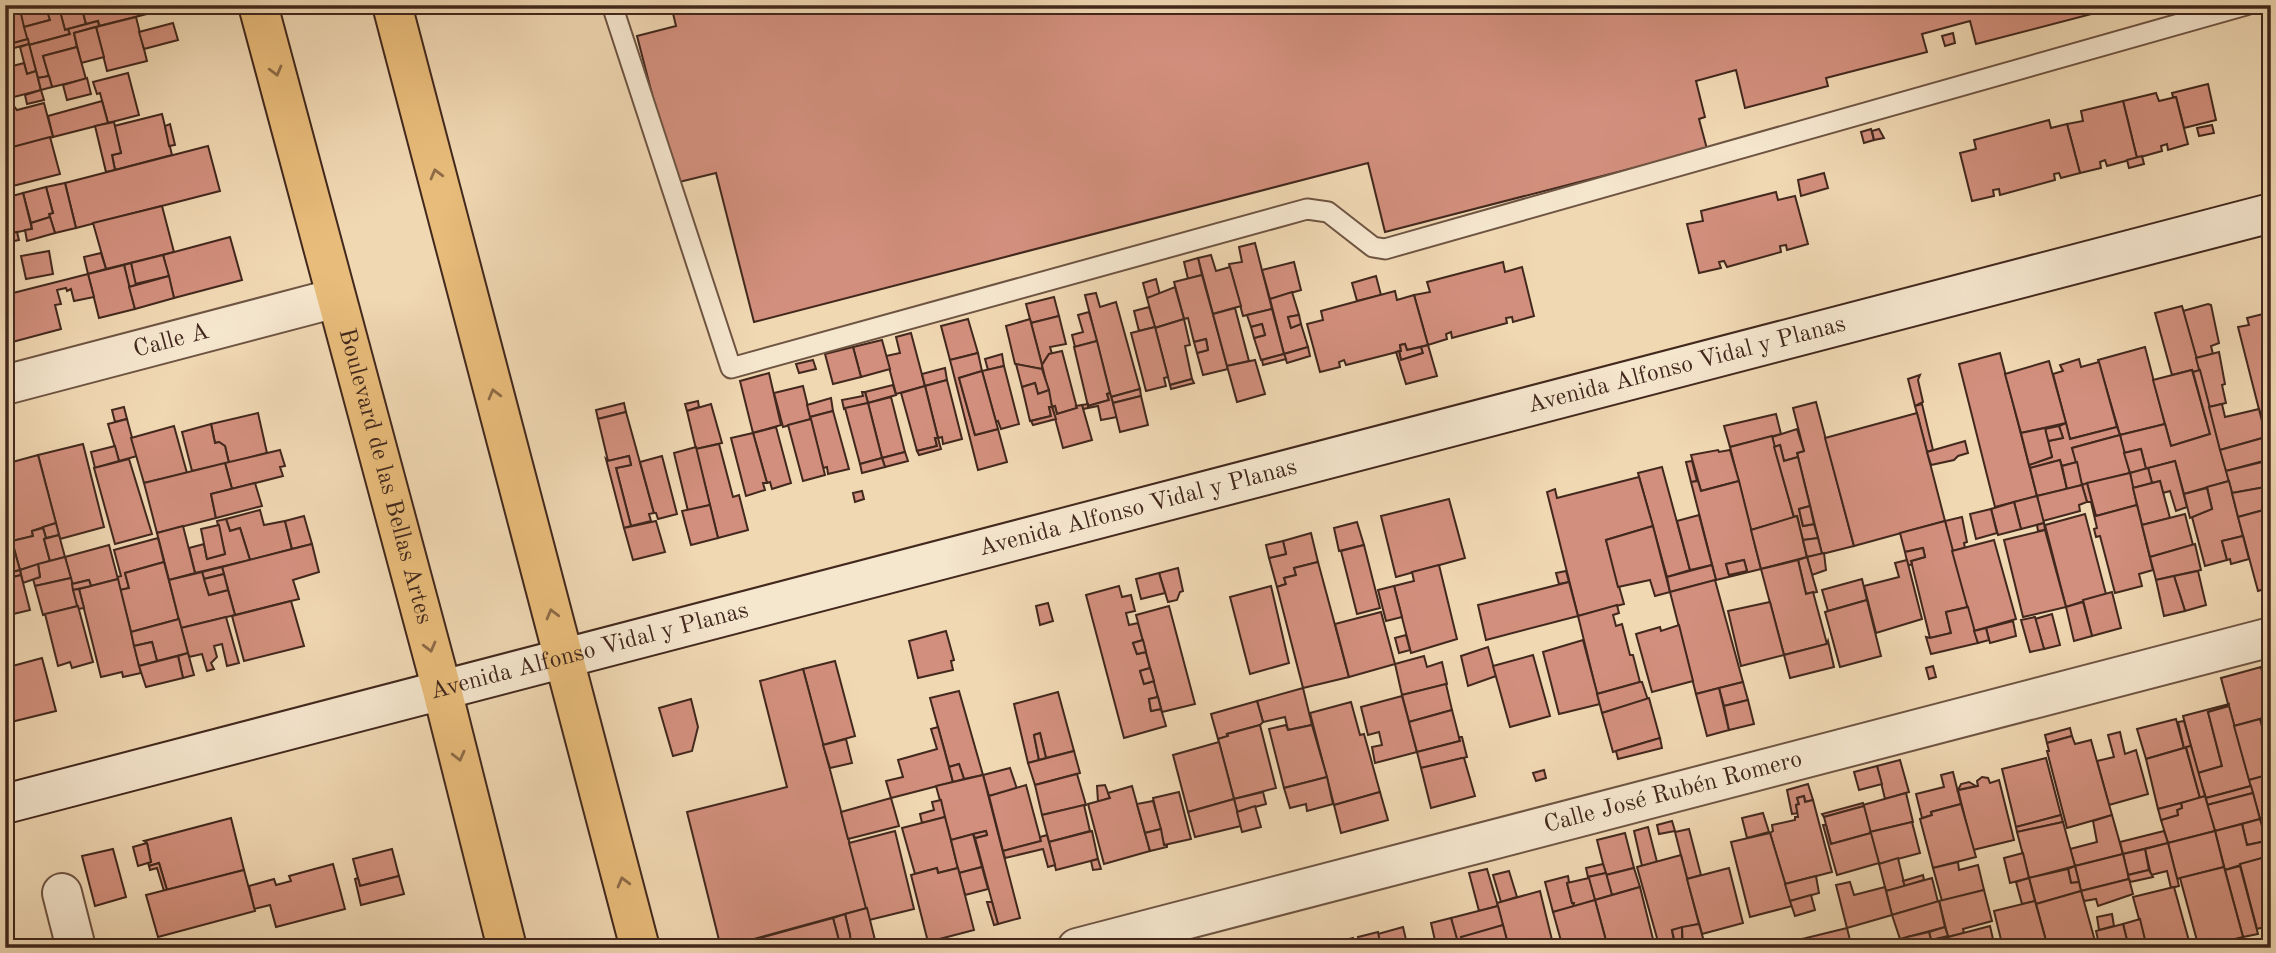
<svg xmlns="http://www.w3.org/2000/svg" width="2276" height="953" font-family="'Old Standard TT',serif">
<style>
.building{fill:#d28f7d;stroke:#42281d;stroke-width:2;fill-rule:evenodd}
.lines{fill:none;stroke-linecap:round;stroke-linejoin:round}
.lane-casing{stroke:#6e5442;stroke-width:23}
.street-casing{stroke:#6e5442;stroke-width:42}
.secondary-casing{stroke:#42281d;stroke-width:42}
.primary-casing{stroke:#42281d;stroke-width:42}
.lane{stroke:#f5e6ce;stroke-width:19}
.street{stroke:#f5e6ce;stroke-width:38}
.secondary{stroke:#f5e6ce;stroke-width:38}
.primary{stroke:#e8bc7a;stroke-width:38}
.oneway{stroke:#8d6b47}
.labels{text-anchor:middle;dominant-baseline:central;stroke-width:6;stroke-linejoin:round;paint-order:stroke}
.street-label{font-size:24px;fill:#42281d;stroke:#f5e6ce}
</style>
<rect width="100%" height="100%" fill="#f0d8b3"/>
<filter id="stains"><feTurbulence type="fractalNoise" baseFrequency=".00286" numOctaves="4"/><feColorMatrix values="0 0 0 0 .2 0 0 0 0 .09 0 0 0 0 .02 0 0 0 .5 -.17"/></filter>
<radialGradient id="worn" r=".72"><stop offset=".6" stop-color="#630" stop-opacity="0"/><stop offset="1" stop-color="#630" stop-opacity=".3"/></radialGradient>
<!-- building -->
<g class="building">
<path d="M5,5H19L28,39L8,45L5,33Z"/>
<path d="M19,5H48L50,20L24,27Z"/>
<path d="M48,5H58L60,11L51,13Z"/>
<path d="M58,5H81L86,24L65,30Z"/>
<path d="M81,5H136L139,16L99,26L98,21L86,24Z"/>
<path d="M136,5H164L166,9L139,16Z"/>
<path d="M671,5H2126L1976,44L1970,21L1922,34L1927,52L1826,78L1828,86L1745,108L1736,70L1696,81L1705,117L1699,119L1707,149L1385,232L1368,163L754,322L716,173L675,183L637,36L676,26Z"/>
<path d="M60,11L65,30L68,29L70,34L29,45L24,27L50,20L48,14Z"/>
<path d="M136,17L147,61L107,71L96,27Z"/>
<path d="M98,21L99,26L74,33L77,47L43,56L49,76L38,78L29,45L70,34L68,29Z"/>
<path d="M173,23L178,40L144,49L139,32Z"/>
<path d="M96,27L104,57L81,63L74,33Z"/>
<path d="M1953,33L1955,43L1945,46L1942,36Z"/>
<path d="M28,39L29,44L14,48L13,43Z"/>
<path d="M29,44L36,71L27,74L20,47Z"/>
<path d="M77,47L86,79L52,87L43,56Z"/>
<path d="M24,63L27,74L36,71L41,90L6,99L5,68Z"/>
<path d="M128,73L139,115L108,123L100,93L97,94L93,82Z"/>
<path d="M49,76L52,87L41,90L38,78Z"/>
<path d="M87,78L91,94L67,100L63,85Z"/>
<path d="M2208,84L2216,120L2184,128L2176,97H2173L2172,93Z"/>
<path d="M41,90L44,100L27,104L25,95Z"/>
<path d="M2156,93L2159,101L2176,97L2188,144L2168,150L2167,144L2161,146L2162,151L2137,158L2123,101Z"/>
<path d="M102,101L108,123L53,137L48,116Z"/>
<path d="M2123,101L2137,158L2107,166L2105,160L2100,162L2101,168L2080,173L2067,124L2083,121L2081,111Z"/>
<path d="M44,103L53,137L5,149V107L13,105L17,110Z"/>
<path d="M162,114L172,155L115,170L112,155L121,153L114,126Z"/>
<path d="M2049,120L2051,128L2067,124L2080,173L2061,178L2059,173L2054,174L2055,180L2000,195L1999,189L1993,190L1994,196L1972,201L1960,153L1976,149L1974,140Z"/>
<path d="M114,122L121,153L112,155L115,170L106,172L95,126Z"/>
<path d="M170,124L175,145L169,146L165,126Z"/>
<path d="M2212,125L2214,133L2199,136L2197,128Z"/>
<path d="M1871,129L1874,140L1864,143L1861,132Z"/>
<path d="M1879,129L1884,138L1874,140L1872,131Z"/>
<path d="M50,137L60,174L5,188V149Z"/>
<path d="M208,146L220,191L76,228L65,183Z"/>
<path d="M2142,156L2144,164L2129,168L2127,160Z"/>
<path d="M1824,173L1828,188L1801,196L1798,180Z"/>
<path d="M65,183L76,228L55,233L49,214L53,213L46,187Z"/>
<path d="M46,187L53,213L49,214L50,217L31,223L23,193Z"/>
<path d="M1776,192L1778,200L1795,196L1808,244L1787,250L1786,245L1780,246L1781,252L1727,267L1724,261L1719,262L1721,268L1699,273L1687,224L1703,221L1701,211Z"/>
<path d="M23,193L32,229L8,234L5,222V198Z"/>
<path d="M162,206L174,252L106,269L93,223Z"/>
<path d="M50,217L55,233L27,241L25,230L32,229L31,223Z"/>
<path d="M5,222L8,234L17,232L19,240L5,243Z"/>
<path d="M230,237L242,280L174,298L163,255Z"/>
<path d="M1255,243L1272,309L1243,316L1229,264L1242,262L1239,247Z"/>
<path d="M49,251L53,274L26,279L21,256Z"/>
<path d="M101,253L106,269L88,274L84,257Z"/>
<path d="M163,255L169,276L135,284L131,263Z"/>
<path d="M1211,255L1216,271L1230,267L1241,306L1213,314L1198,258Z"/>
<path d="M1198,258L1202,275L1188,279L1184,262Z"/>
<path d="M1294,262L1301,290L1270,299L1262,270Z"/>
<path d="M1503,262L1505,272L1522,267L1534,316L1513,322L1512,317L1506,318L1507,323L1452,338L1451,332L1446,334L1447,339L1428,345L1414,295L1430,292L1427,282Z"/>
<path d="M131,263L136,285L129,287L124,265Z"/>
<path d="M124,265L135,309L99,318L88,274Z"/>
<path d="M88,274L94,297L74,301L71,289L67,291L66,288L57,290L61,304L55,305L61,329L5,344V295Z"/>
<path d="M1202,275L1228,369L1203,375L1197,353L1208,350L1206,339L1194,342L1188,318L1184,319L1174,282Z"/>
<path d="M169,276L174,298L135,309L129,287Z"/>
<path d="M1376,276L1381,295L1357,301L1352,283Z"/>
<path d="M1156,279L1160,295L1147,298L1143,283Z"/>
<path d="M1175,287L1184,319L1155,328L1147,298Z"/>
<path d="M1395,291L1397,300L1414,295L1428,345L1407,350L1405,344L1400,345L1401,351L1346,365L1344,360L1339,362L1340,367L1320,372L1307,324L1323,320L1321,311Z"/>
<path d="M1292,292L1299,315L1288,317L1291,328L1301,324L1308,347L1284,354L1270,299Z"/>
<path d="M1096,293L1100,307L1116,302L1140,389L1111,397L1085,295Z"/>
<path d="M1054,297L1059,316L1031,323L1026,304Z"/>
<path d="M2208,304L2211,305L2219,343L2211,346L2213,354L2196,358L2183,311Z"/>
<path d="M2182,306L2200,370L2193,372L2192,370L2172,375L2155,313Z"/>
<path d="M1149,307L1155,327L1139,331L1134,311Z"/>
<path d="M1235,308L1249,361L1227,366L1213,314Z"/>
<path d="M1272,309L1284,354L1261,360L1254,338L1265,335L1262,324L1251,327L1247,315Z"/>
<path d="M1089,312L1097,341L1075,347L1072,335L1083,332L1078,315Z"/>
<path d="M2271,312V435L2266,437L2238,327L2249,325L2247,318Z"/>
<path d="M1299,315L1301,324L1291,328L1288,317Z"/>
<path d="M1059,316L1066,344L1050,347L1052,354H1049L1042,365L1031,323Z"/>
<path d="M968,319L978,353L950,360L941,326Z"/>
<path d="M1030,319L1042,365V369L1015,364L1006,326Z"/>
<path d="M1184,319L1190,345L1185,346L1192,379L1170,385L1155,328Z"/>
<path d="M1262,324L1265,335L1254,338L1251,327Z"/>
<path d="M1155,327L1168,377L1164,378L1166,386L1146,391L1131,333Z"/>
<path d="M911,333L925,386L896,394L886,356L900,353L896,337Z"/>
<path d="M1206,339L1208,350L1197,353L1194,342Z"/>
<path d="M882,340L890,369L861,377L853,347Z"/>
<path d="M1097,341L1110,393L1107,394L1109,400L1088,406L1074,347Z"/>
<path d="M1405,344L1407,350L1421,347L1423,353L1401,360L1399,351H1401L1400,345Z"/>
<path d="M1428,345L1437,376L1406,384L1396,352L1399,351L1401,360L1423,353L1421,347Z"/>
<path d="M853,347L861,377L833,384L825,354Z"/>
<path d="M1308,347L1310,356L1287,363L1284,354Z"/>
<path d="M2145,347L2165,424L2120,435L2098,360Z"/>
<path d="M1062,351L1077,408L1057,414L1055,406L1052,407L1042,365L1049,354Z"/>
<path d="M2219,352L2225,384L2222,385L2226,403L2209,407L2196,358Z"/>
<path d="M978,353L982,371L959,378L975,435L998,429L1007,462L978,470L950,360Z"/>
<path d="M2000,353L2037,496L1995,507L1959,364Z"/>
<path d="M1002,354L1004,366L988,370L985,359Z"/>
<path d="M1284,354L1286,359L1263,365L1262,360Z"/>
<path d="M2079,359L2081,367L2099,362L2117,427L2070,439L2053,374L2063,371L2060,365Z"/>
<path d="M813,360L816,369L799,373L796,364Z"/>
<path d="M1255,360L1265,394L1237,402L1227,366Z"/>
<path d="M2049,361L2066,423L2021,433L2005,374Z"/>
<path d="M1016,364L1042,369L1049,390L1038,394L1035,383L1022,387Z"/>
<path d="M1004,366L1019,424L1001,429L998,421L996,422L982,371Z"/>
<path d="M945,368L947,380L925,386L922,374Z"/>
<path d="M2192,370L2210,434L2171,446L2153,380Z"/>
<path d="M2200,370L2229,481L2184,494L2175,461L2146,469L2141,449L2124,453L2120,435L2165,424L2171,446L2210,434L2193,372Z"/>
<path d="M982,371L998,429L975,435L959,378Z"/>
<path d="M769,373L781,425L753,433L740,381Z"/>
<path d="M1920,375L1918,380L1923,402L1915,406L1908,379Z"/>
<path d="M1192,379L1194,383L1171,389L1170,385Z"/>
<path d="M947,380L962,439L943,444L942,437L938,438L925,386Z"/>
<path d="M1035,383L1038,394L1049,390L1052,407H1049L1051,416L1030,421L1022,387Z"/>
<path d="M893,385L896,395L868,403L865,392Z"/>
<path d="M803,386L811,419L783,427L774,393Z"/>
<path d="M925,386L938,438H935L937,446L917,451L901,393Z"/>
<path d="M1140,389L1141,396L1113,403L1111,397Z"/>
<path d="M862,392H865L868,403L844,409L842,400L863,396Z"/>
<path d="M1110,393L1117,417L1101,420L1098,406L1083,409L1082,405L1088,404V406L1109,400L1107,394Z"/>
<path d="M1141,396L1148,425L1120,432L1113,403Z"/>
<path d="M891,397L905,452L882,458L868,403Z"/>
<path d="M831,398L833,411L810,417L807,405Z"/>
<path d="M698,401L699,407L687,411L685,404Z"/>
<path d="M1816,402L1854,546L1822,554L1797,453L1804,451L1793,408Z"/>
<path d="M624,403L626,412L598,419L596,410Z"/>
<path d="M868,403L882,458L860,464L845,408Z"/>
<path d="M711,404L722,443L696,449L687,411Z"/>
<path d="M1922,404L1933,450L1927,452L1915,406Z"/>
<path d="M2222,404L2225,417L2259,409L2266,437L2220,450L2209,407Z"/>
<path d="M1082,405L1092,440L1063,448L1052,407L1055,406L1057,414L1077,408L1076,406Z"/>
<path d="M124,407L127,419L115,422L112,410Z"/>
<path d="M1049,407H1052L1056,419L1033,425L1031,421L1051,416Z"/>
<path d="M833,411L849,469L828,474L827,467L823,468L810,417Z"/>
<path d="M626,412L654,513L649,514L651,521L631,526L616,468L631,465L629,456L608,461L598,419Z"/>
<path d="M258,413L267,453L229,463L225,446L219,442L215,443L211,424Z"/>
<path d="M1917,413L1945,521L1854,546L1825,438Z"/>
<path d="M1776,414L1781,434L1730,447L1724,426Z"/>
<path d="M127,419L137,456L119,461L108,424Z"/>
<path d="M811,419L825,475L803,481L788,425Z"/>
<path d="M2066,423L2070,439L2117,427L2120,435L2072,448L2077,462L2062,466L2060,460L2030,468L2029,465L2052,457L2048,441L2063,438L2059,426Z"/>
<path d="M211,424L215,443L219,442L225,446L229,463L192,471L182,432Z"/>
<path d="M174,426L187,473L144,483L131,438Z"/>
<path d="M2059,426L2063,438L2048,441L2045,429Z"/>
<path d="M776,427L791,483L772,489L770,482L767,483L753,433Z"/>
<path d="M2045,428L2052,457L2029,465L2021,433Z"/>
<path d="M1797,429L1804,451L1797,453L1798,457L1784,461L1780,445L1774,447L1772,437Z"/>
<path d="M753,433L767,483H763L765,490L746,496L731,438Z"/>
<path d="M2120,435L2130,473L2082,485L2072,448Z"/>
<path d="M1772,436L1794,518L1751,530L1730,447Z"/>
<path d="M2266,437L2271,459L2226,471L2220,450Z"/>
<path d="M935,438H938L941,449L919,455L917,451L937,446Z"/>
<path d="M1965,441L1968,453L1958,456L1954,460L1931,465L1927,452Z"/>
<path d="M83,444L104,527L60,539L38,455Z"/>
<path d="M719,444L733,497L739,495L748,530L718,538L696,449Z"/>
<path d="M1780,445L1784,461L1798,457L1810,506L1799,509L1803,526L1814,524L1818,538L1803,540L1797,516L1794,517L1774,447Z"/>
<path d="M115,446L119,461L95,468L91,452Z"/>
<path d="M696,447L710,505L688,511L674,453Z"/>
<path d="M2141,449L2146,469L2130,473L2124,453Z"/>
<path d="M280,450L285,466L280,467L283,476L232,489L225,463Z"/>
<path d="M1718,450L1719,452L1730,450L1739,481L1701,491L1691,455Z"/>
<path d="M905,452L908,461L885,467L882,458Z"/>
<path d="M38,455L56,523L32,531L33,536L12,541L5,515V464Z"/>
<path d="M629,456L631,465L616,468L631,526L624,528L606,459L608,461Z"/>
<path d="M662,456L677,514L658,519L656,513H654L640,462Z"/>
<path d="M882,458L885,467L862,473L860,464Z"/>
<path d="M129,459L152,534L115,544L94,468Z"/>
<path d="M2060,460L2067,489L2037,496L2030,468Z"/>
<path d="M1692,461L1697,481L1691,482L1686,462Z"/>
<path d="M2175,461L2187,507L2176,511L2170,491L2163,493L2160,481L2152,483L2148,468Z"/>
<path d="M2266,461L2271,477V486L2232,493L2226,471Z"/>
<path d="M2077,462L2082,485L2067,489L2062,466Z"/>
<path d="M225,463L232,489L211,494L216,518L157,533L144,483Z"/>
<path d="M1662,467L1690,570L1667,577L1638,473Z"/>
<path d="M2148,468L2152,483L2133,488L2130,473Z"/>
<path d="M2130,473L2137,505L2096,516L2087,483Z"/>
<path d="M1639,477L1653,526L1606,540L1624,604L1578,616L1547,492L1555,489L1557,498Z"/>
<path d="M1698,481L1701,491L1739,481L1761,569L1716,580L1691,482ZM1744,560L1747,571L1729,575L1726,564Z"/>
<path d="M2160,481L2170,518L2142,525L2133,488Z"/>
<path d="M2229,481L2243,536L2222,541L2227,560L2205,566L2192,517L2212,509L2207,487Z"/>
<path d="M255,483L262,506L216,518L211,494Z"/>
<path d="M2087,483L2092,502H2087L2082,485Z"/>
<path d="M2082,485L2087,502L2079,505L2080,511L2043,521L2037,496Z"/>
<path d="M2271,486V508L2238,517L2232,493Z"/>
<path d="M2207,488L2212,509L2190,518L2184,494Z"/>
<path d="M862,491L864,499L855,502L853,493Z"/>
<path d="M2037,496L2044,523L2021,529L2014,502Z"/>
<path d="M1449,499L1465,558L1396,577L1381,516Z"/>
<path d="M2014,502L2021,529L1998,535L1991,509Z"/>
<path d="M2091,502L2096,516L2137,505L2153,570L2139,574L2142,586L2115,593L2100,536L2096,537L2094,529L2097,528Z"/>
<path d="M710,505L718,538L691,545L682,511Z"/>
<path d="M1810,506L1814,524L1803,526L1799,509Z"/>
<path d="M2271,508V554L2267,555L2271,565V587L2258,591L2238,517Z"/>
<path d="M1991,509L1997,533L1976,539L1970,514Z"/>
<path d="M260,510L264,525L285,521L292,549L250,560L240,528L230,531L226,519Z"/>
<path d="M2085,514L2106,594L2066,607L2045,525Z"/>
<path d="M2185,514L2193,545L2150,557L2142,525Z"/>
<path d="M1699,515L1712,565L1690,570L1677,521Z"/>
<path d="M304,516L312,544L292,549L285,521Z"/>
<path d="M1797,516L1807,557L1761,569L1751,530Z"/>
<path d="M1962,517L1967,542L1964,543L1965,548L1952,551L1945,521Z"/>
<path d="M226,519L230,531L240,528L250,560L195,573L189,548L204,544L207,559L225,554L217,521Z"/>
<path d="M656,521L665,552L633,560L624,528Z"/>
<path d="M1945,521L1968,607L1946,612L1951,633L1930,638L1911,561L1925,557L1923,548L1905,552L1900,533Z"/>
<path d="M1357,522L1364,545L1339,551L1334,528Z"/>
<path d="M56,523L59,535L46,538L43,527Z"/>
<path d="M2044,523L2045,530L2038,531L2037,525Z"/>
<path d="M219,525L225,554L207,559L201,529Z"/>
<path d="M183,526L195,573L169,580L157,533Z"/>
<path d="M1653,526L1670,592L1655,596L1650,580L1618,587L1606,540Z"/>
<path d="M43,528L46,538L44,539L50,561L20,570L12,541L33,536L32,531Z"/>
<path d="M2045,530L2066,607L2023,617L2004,540Z"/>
<path d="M10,531L12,542L5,544V532Z"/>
<path d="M1311,533L1318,562L1294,568L1296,575L1284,578L1286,584L1277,587L1269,558L1286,554L1283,541Z"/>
<path d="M59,535L65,557L50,561L44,539Z"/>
<path d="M2243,536L2249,559L2231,564L2230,559L2227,560L2222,541Z"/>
<path d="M158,538L164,562L125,573L129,588L120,590L117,577L121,576L114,550Z"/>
<path d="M1818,538L1822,554L1807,557L1803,540Z"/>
<path d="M1994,540L2016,619L1974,631L1952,551Z"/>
<path d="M1283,541L1286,554L1269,558L1266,545Z"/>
<path d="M12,542L20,570L5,574V544Z"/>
<path d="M312,544L319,572L293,580L299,599L235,615L222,567Z"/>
<path d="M2195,544L2201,570L2156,580L2150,557Z"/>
<path d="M109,545L118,579L91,586L89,580L72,584L65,557Z"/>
<path d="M1364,545L1380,608L1357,614L1341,551Z"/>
<path d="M1923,548L1925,557L1911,561L1912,564L1908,566L1905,552Z"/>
<path d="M1824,553L1826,570L1812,575L1807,557Z"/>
<path d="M65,557L71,578L35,586L33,579L40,577L38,564Z"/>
<path d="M1807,557L1817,592L1806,594L1798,560Z"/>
<path d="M1744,560L1747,571L1729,575L1726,564Z"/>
<path d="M1798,560L1806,594L1813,592L1827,644L1784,655L1761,569Z"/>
<path d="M1907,560L1922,619L1876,633L1864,586L1899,577L1895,563Z"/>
<path d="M164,562L179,619L131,632L120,590L129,588L125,573Z"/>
<path d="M1318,562L1349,677L1303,688L1277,587L1286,584L1284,578L1296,575L1294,568Z"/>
<path d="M38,564L40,577L23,583L20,570Z"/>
<path d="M1439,565L1457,639L1411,653L1394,586L1414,581L1412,572Z"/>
<path d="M1712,565L1716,580L1670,592L1667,577Z"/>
<path d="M222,567L224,574L204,579L202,572Z"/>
<path d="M1178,568L1183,591L1180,592L1177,600L1168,602L1159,573Z"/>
<path d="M20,570L21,575L5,579V574Z"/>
<path d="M1566,571L1569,582L1559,584L1556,573Z"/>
<path d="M2198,571L2206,605L2185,611L2174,576Z"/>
<path d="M202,572L209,595L228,590L235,615L181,628L169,580Z"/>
<path d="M1159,573L1165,593L1141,599L1136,579Z"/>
<path d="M224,574L228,590L209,595L204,579Z"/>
<path d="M21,575L30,610L5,616V579Z"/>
<path d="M2174,576L2185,611L2164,616L2156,580Z"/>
<path d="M71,578L78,606L43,615L35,586Z"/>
<path d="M118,579L141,673L123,677L122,672L101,677L79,589Z"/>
<path d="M1862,579L1867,600L1828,611L1822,590Z"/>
<path d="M89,580L91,586L73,590L72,584Z"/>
<path d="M1715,580L1743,682L1696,694L1670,592Z"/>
<path d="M1569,582L1578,616L1486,640L1478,605Z"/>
<path d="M1119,586L1122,597L1131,595L1135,611L1126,613L1129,625L1138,623L1143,640L1133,643L1137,654L1146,652L1150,668L1140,671L1144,684L1154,681L1158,697L1149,699L1151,711L1161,709L1166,726L1124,738L1086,595Z"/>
<path d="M1271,586L1289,663L1250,674L1230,597Z"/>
<path d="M1394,586L1402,617L1386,621L1378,590Z"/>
<path d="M79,589L84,608L78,609L73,590Z"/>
<path d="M2112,592L2121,628L2092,636L2083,600Z"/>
<path d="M1867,600L1881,656L1840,667L1825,612Z"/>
<path d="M291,601L304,646L244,661L232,616Z"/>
<path d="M1770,602L1784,655L1741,666L1728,611Z"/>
<path d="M2083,602L2092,636L2074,641L2066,607Z"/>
<path d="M1048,603L1053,621L1040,625L1036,606Z"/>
<path d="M1617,605L1619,613L1613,615L1616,626L1622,624L1630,655H1633L1640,682L1597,694L1578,616Z"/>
<path d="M78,606L93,662L72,668L70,662L58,666L45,614Z"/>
<path d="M1169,606L1195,704L1162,712L1136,615Z"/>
<path d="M1968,607L1978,643L1931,654L1926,637L1930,638L1951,633L1946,612Z"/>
<path d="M1381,612L1395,664L1349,677L1335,624Z"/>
<path d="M2052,614L2060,645L2044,649L2035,619Z"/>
<path d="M226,617L239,663L227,666L222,644L214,646L217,657L211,663L214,669L207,671L202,654L189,657L181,628Z"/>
<path d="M2035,617L2044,649L2030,652L2021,620Z"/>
<path d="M179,619L188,653L157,661L152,642L134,646L131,632Z"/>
<path d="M2013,621L2016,636L1990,643L1986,628Z"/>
<path d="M1679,625L1693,681L1652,692L1636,634L1660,627L1661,631Z"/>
<path d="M1986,628L1989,640L1978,643L1974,631Z"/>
<path d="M946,631L954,660L951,661L953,670L918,678L909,641Z"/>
<path d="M1406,635L1410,650L1399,653L1395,638Z"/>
<path d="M1143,640L1146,652L1137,654L1133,643Z"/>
<path d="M1583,640L1600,704L1559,714L1543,652Z"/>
<path d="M1828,641L1834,667L1790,678L1784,655L1827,644Z"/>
<path d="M152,642L157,661L139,666L134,646Z"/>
<path d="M1488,647L1496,676L1468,686L1461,656Z"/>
<path d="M188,653L194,675L183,678L178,656Z"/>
<path d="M1533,655L1550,716L1510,727L1493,666Z"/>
<path d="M178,656L183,678L146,687L139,666Z"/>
<path d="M1424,656L1427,667L1442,662L1447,684L1402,695L1395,664Z"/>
<path d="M42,658L56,711L11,722L5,703V668Z"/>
<path d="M835,661L855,736L823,745L803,669Z"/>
<path d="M1933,666L1936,677L1929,679L1926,668Z"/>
<path d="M2269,666L2271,677L2264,679L2261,667Z"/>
<path d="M2261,667L2264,679L2271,677V716L2234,726L2221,678Z"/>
<path d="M1150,668L1154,681L1144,684L1140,671Z"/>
<path d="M803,669L867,908L721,948L687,812L787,787L760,681Z"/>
<path d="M1640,682H1642L1648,700L1602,713L1597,694Z"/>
<path d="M1743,682L1748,700L1724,706L1719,688Z"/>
<path d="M1446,684L1452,710L1409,722L1402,695Z"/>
<path d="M1303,688L1312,725L1288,730L1285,717L1263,722L1257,701Z"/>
<path d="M1719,688L1729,730L1707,736L1696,694Z"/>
<path d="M959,691L983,775L964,779L959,764L949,767L930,698Z"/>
<path d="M1058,692L1074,751L1046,758L1040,733L1034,735L1039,760L1028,763L1014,704Z"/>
<path d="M1402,696L1417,752L1375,763L1372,747L1382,745L1379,732L1368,735L1361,707Z"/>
<path d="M1158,697L1161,709L1151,711L1149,699Z"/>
<path d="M1649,698L1660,738L1613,752L1602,713Z"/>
<path d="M691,699L698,727L692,751L673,756L659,708Z"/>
<path d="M1748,700L1754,724L1729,730L1724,706Z"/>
<path d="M1257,701L1263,722L1260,725L1227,734L1228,736L1218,739L1211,714Z"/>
<path d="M1351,702L1360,735L1364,734L1380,792L1334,805L1310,713Z"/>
<path d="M2229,704V706L2208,712L2222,766L2198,773L2183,716Z"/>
<path d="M2229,706L2251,786L2206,798L2198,773L2222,766L2208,712Z"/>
<path d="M1452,710L1460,741L1417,752L1409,722Z"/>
<path d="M2271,716V760L2260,719Z"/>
<path d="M2176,719L2184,748L2146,759L2137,729Z"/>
<path d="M2260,719L2271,760V774L2249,780L2234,726Z"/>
<path d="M2184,721L2191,746L2186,748L2200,798L2158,809L2146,759L2184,748L2178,722Z"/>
<path d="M1260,725L1276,788L1234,799L1218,739L1228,736L1227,734Z"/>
<path d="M1286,725L1288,730L1312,725L1327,777L1284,788L1269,729Z"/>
<path d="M938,727L953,782L891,798L886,781L903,777L898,760L937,749L931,729Z"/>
<path d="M2070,728L2072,736L2047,743L2045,735Z"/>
<path d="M2120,732L2125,754L2136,750L2148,794L2109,805L2097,761L2114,757L2108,735Z"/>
<path d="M1040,733L1046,758L1039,760L1034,735Z"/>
<path d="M2072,736L2075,744L2091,740L2112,815L2067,828L2047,751H2049L2047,743Z"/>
<path d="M1459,737H1462L1467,757L1421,768L1417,752L1460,741Z"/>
<path d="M1660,738L1662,748L1618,759L1616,751Z"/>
<path d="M846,739L852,763L830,768L823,745Z"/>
<path d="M1219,742L1234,799L1188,812L1173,755Z"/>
<path d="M2186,747L2191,746L2205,796L2200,798Z"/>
<path d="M1074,751L1080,773L1035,785L1028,763Z"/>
<path d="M1462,758H1464L1475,796L1431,808L1421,768Z"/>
<path d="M2046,758L2061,815L2016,827L2002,769Z"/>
<path d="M1900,760L1909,792L1885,799L1877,766Z"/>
<path d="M959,764L964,779L953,782L949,767Z"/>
<path d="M1877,766L1882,784L1859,790L1854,772Z"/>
<path d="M1010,768L1017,789L989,796L983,775Z"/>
<path d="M1544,770L1546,778L1536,781L1533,773Z"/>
<path d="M1953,772L1961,804L1931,812L1932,815L1922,818L1916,794L1944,787L1941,775Z"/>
<path d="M1077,774L1086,805L1042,815L1035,785Z"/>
<path d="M2271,774V816L2260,819L2249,780Z"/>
<path d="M983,775L1020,918L998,924L975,838L987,835L986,831L951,840L936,786Z"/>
<path d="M1327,777L1333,804L1307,811L1306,804L1290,808L1284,788Z"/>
<path d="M1982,777L1988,778L1990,783L1999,780L2014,840L1973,850L1958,790L1978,786L1977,781Z"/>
<path d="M1969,782L1976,786L1958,790L1961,784Z"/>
<path d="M1808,784L1813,800L1805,802L1804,796L1797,798L1799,804L1796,805L1798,813L1792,814L1787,790Z"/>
<path d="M1026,785L1041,841L1003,851L989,796Z"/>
<path d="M1105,785L1110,798L1098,802L1097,786Z"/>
<path d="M1132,786L1150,851L1104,864L1088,804L1110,798L1108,793Z"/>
<path d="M2251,786L2253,793L2207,805L2206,798Z"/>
<path d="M1179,792L1191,839L1164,845L1153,798Z"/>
<path d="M1263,792L1266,804L1237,812L1234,799Z"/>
<path d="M1380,792L1388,820L1341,833L1334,805Z"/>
<path d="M1906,793L1913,822L1870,832L1863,805Z"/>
<path d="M2253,793L2260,819L2215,831L2207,805Z"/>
<path d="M1804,796L1805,802L1813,800L1832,872L1785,884L1770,833L1773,831L1772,825L1795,820V817H1798L1796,805L1799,804L1797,798Z"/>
<path d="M2205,796L2215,831L2168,843L2161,820L2178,815L2177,810L2182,808L2181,803Z"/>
<path d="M891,798L899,826L848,839L841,812Z"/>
<path d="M1234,799L1241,826L1195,837L1188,812Z"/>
<path d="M941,800L945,817L922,823L920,814L934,810L932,802Z"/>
<path d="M1153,801L1161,829L1145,833L1137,804Z"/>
<path d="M1863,803L1864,806L1824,817L1822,814Z"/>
<path d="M2181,803L2182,808L2177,810L2178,815L2161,820L2158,809Z"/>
<path d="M1961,804L1976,857L1933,868L1920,819L1932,815L1931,812Z"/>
<path d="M1084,805L1090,831L1049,842L1042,815Z"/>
<path d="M1255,806L1261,827L1242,832L1237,812Z"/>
<path d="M1864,806L1871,833L1831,844L1824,817Z"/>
<path d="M1763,813L1769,832L1747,838L1742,818Z"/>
<path d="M2061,815L2063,822L2017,832L2016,827Z"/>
<path d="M2112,815L2123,854L2075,866L2070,849L2097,842L2093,821Z"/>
<path d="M2271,816V856H2269L2260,819Z"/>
<path d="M945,817L958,868L938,873L937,868L915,874L902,828Z"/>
<path d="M231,818L244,870L167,890L159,863L149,866L148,863L151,862L147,843L144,841Z"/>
<path d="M2260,819L2266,841L2247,845L2242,824Z"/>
<path d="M1672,821L1675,831L1659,834L1657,825Z"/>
<path d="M1912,822L1920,853L1879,864L1870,832Z"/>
<path d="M2063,822L2075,866L2029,878L2017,832Z"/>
<path d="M2242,824L2247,845L2266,841L2269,856L2225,870L2215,831Z"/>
<path d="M1823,825H1826L1831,844L1871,833L1879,863L1837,875Z"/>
<path d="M1648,827L1657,862L1642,866L1634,831Z"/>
<path d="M1161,829L1164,845H1167V847L1150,851L1145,833Z"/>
<path d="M1689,829L1701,875L1687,879L1675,832Z"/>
<path d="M895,831L914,909L869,920L849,843Z"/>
<path d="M986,831L987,835L975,838L973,834Z"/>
<path d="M1092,831L1098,859L1056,870L1049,842Z"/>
<path d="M2164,831L2168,843L2123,854L2120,842Z"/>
<path d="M2215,831L2224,867L2177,879L2168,843Z"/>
<path d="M1625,833L1634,868L1606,875L1597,840Z"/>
<path d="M1770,833L1792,906L1750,917L1731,842Z"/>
<path d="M973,834L982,867L959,873L951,840Z"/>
<path d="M1047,835L1055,865L1048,867L1043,849L1005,858L1003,851L1041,841L1040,837Z"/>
<path d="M147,843L151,862L138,866L133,847Z"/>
<path d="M2168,843L2179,886L2171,888L2167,871L2151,875L2145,849Z"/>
<path d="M113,849L126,897L95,906L82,856Z"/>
<path d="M392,849L399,876L360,886L353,859Z"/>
<path d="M2145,849L2149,870L2128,875L2123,854Z"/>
<path d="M2023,853L2029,878L2010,883L2004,858Z"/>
<path d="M2123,854L2129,879L2081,891L2075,866Z"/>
<path d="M1681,855L1699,924L1672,930L1674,941L1659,945L1637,867Z"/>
<path d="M2269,856L2271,925L2257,929L2240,864Z"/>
<path d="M1898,858L1905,887L1886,891L1879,864Z"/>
<path d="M1098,859L1101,869L1093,870L1091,861Z"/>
<path d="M1958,862L1959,870L1978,865L1984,890L1942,901L1933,868Z"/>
<path d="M159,863L167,890L164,891L157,868L150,870L149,866Z"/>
<path d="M333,864L345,909L276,927L270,905L254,909L249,886L274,879L276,885L291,881L289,876Z"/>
<path d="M1603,864L1606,873L1588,877L1586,868Z"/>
<path d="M2075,866L2079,882L2071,883L2068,869Z"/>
<path d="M2240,866L2258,934L2243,937L2225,870Z"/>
<path d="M982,867L988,889L965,895L959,873Z"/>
<path d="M2224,867L2243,937L2199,948L2180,878Z"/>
<path d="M937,868L938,873L958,868L974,930L928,942L911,875Z"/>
<path d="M1634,868L1640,887L1612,895L1606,875Z"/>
<path d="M1729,868L1743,923L1702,934L1687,879Z"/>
<path d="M1487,869L1498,906L1479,911L1469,873Z"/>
<path d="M2068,869L2071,883L2079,882L2081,891L2036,904L2029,878Z"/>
<path d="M244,870L255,911L158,937L146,895Z"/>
<path d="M2149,870L2153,877L2130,882L2128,875Z"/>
<path d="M1509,871L1517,897L1501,902L1493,875Z"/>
<path d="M1606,873L1612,895L1595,900L1588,877Z"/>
<path d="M1923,875L1924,880L1905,886L1903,881Z"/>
<path d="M399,876L404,894L361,905L355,879L358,878L360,886Z"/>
<path d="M1568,876L1569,882L1567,883L1572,903H1574L1573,907L1553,912L1545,882Z"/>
<path d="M1816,876L1819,893L1790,901L1785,884Z"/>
<path d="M1589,878L1595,900L1573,907L1574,903H1572L1567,883Z"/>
<path d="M1932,878L1938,902L1892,915L1886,891Z"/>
<path d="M2029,878L2035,901L2022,904L2016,882Z"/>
<path d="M2129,879L2133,894L2098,906L2096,899L2084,901L2081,891Z"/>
<path d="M1850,882L1854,895L1885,887L1892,915L1847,928L1836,885Z"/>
<path d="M1640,887L1654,943L1634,948H1608L1595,900Z"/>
<path d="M2174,887L2191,948H2147L2133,897Z"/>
<path d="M1984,890L1992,921L1963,929L1964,933L1948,937L1939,901Z"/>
<path d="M1540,891L1554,948H1509L1497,903Z"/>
<path d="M2081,891L2097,948H2048L2036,904Z"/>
<path d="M1811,895L1815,910L1795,916L1790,901Z"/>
<path d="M1595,900L1608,948H1563L1553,912Z"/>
<path d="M1939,901L1945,927L1900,939L1892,915Z"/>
<path d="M2035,901L2048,948H2003L1994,911Z"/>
<path d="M987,902H992L998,924L994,925Z"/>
<path d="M1498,906L1503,925L1457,940L1451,918Z"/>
<path d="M867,908L877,948H851L850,935L845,914Z"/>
<path d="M845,914L850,935L851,948H841L833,918Z"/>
<path d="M2112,914L2114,926L2099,930L2097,917Z"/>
<path d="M833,918L841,948H762L760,938Z"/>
<path d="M1451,918L1457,939L1436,945L1431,923Z"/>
<path d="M2140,919L2147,948H2129L2123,924Z"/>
<path d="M1699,924L1705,945L1683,948L1682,927Z"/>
<path d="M2123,924L2129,948H2100L2096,931Z"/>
<path d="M1503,925L1509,948H1464L1461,937Z"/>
<path d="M1990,926L1995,948H1951L1948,937Z"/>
<path d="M1403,927L1408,948H1381L1378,934Z"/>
<path d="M1682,927V941L1675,943L1672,930Z"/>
<path d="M1945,927L1948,936L1931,940L1929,932Z"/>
<path d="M1847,928L1852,948H1833L1831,942L1804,948L1802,939Z"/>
<path d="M1378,932L1381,948H1361L1358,937Z"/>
<path d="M1929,932L1931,940L1909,947L1907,937Z"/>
<path d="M1948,937L1951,948H1907L1931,940Z"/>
<path d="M760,938L762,948H722Z"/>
<path d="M1353,938L1356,948H1315Z"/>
<path d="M2240,938L2243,948H2205Z"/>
<path d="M1802,939L1804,948H1766Z"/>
<path d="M1457,940L1459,948H1434V945Z"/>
<path d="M1831,942L1833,948H1808Z"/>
<path d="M1654,943L1655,948H1634Z"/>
</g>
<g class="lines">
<defs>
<path id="lane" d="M612,5L731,368L1307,209L1328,212L1373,247L1385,249L2246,5"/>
<g id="street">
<path id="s1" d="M5,385L336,298"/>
<path d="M62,893L76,948"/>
<path id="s2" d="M1077,948L2271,637"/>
</g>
<g id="secondary">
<path id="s3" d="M5,804L2271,213"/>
</g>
<g id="primary">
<path id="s4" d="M258,5L442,690L507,948"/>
<path d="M392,5L640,948"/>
</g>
</defs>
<!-- lane casing -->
<use href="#lane" class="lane-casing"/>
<!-- street casing -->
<use href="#street" class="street-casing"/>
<!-- secondary casing -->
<use href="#secondary" class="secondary-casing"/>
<!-- primary casing -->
<use href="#primary" class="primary-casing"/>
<!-- lane -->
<use href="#lane" class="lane"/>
<!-- street -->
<use href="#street" class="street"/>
<!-- secondary -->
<use href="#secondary" class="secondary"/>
<!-- primary -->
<use href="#primary" class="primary"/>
</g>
<!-- one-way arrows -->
<defs><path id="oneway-chevron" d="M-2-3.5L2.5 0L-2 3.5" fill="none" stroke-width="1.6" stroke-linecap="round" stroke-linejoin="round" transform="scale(1.75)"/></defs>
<g class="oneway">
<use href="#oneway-chevron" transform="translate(276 71) rotate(75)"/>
<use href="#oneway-chevron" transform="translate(436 174) rotate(-105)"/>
<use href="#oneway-chevron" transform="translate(494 394) rotate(-105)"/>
<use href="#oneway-chevron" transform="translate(552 614) rotate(-105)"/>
<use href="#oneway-chevron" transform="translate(430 647) rotate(75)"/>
<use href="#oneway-chevron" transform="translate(459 756) rotate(76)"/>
<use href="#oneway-chevron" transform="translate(623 882) rotate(-105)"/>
</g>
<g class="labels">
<!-- street labels -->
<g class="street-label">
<text stroke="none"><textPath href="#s1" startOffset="172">Calle A</textPath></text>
<text stroke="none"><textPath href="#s3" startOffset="1738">Avenida Alfonso Vidal y Planas</textPath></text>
<text stroke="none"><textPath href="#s4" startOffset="488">Boulevard de las Bellas Artes</textPath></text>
<text stroke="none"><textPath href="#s3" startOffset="1171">Avenida Alfonso Vidal y Planas</textPath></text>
<text stroke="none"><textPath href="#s3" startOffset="604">Avenida Alfonso Vidal y Planas</textPath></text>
<text stroke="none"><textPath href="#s2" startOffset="616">Calle José Rubén Romero</textPath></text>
</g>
</g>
<!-- margin -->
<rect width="2276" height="953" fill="none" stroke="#f0d8b3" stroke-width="28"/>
<rect x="7" y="7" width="2262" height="939" fill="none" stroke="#42281d" stroke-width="3.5"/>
<rect x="14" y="14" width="2248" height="925" fill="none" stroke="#42281d" stroke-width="2"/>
<rect width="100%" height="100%" filter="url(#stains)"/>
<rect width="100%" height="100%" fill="url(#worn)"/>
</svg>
